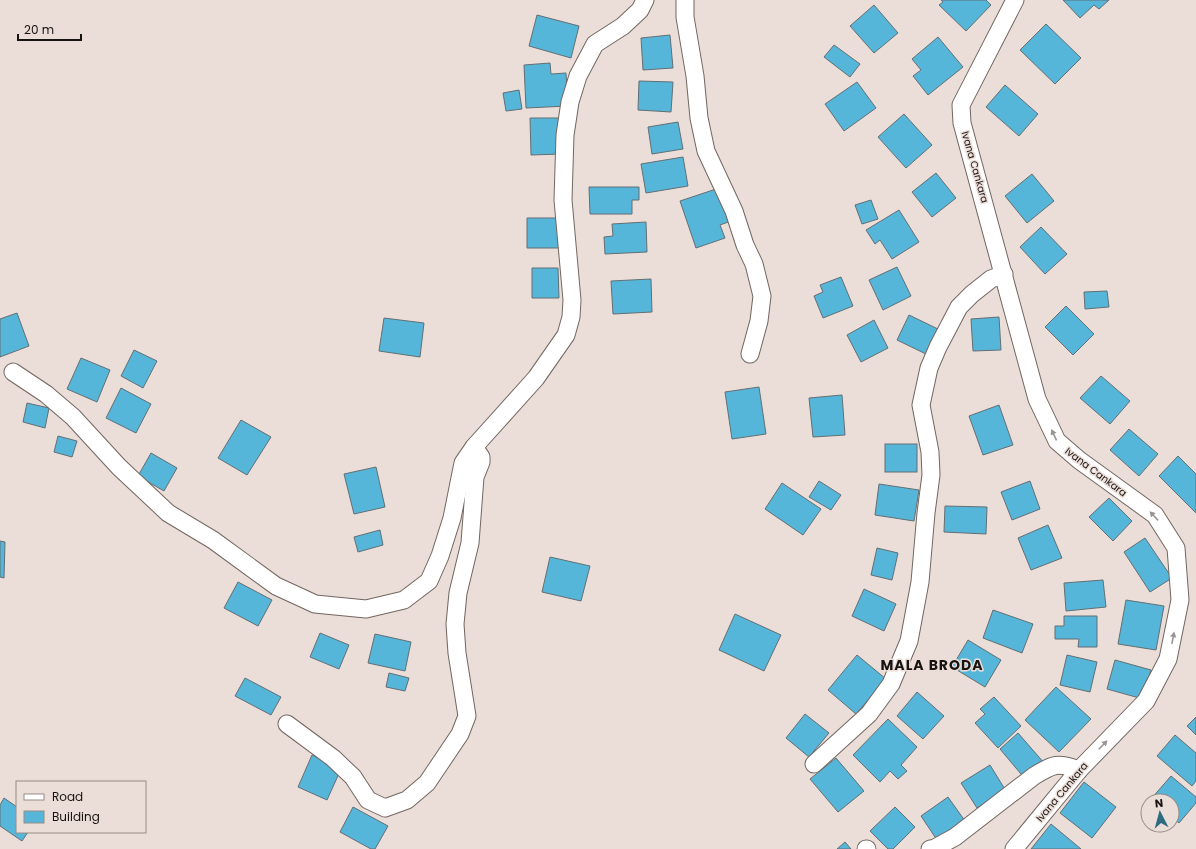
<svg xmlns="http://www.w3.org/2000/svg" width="1196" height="849" font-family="Poppins,sans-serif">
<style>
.building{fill:#56b6d9;stroke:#626f74}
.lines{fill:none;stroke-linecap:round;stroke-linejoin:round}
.minor-casing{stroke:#726660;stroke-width:19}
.minor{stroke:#fff;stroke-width:17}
.oneway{fill:#979593}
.labels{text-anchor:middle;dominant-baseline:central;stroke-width:3;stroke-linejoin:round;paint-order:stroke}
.street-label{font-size:10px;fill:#171310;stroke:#ebddd7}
.district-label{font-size:14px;font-weight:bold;letter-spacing:1px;fill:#171310;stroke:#ebddd7}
</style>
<rect width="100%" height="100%" fill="#ebddd7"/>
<!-- building -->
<g class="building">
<path d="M941,0H986L991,5L966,31L939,5L943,2Z"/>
<path d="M1063,0H1109L1099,9L1094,5L1080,18Z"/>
<path d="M874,5L898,33L874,53L850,26Z"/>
<path d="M537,15L579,26L571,58L529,46Z"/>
<path d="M1046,24L1081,58L1055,84L1020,50Z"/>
<path d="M670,35L673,68L643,70L641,38Z"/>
<path d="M938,37L963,67L928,95L913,76L921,70L912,59Z"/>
<path d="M834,45L860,64L850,77L824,57Z"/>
<path d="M550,63L551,74L566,73L568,106L526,108L524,65Z"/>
<path d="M639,81L673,82L671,112L638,110Z"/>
<path d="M857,82L876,108L844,131L825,104Z"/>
<path d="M1005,85L1038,114L1019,136L986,107Z"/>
<path d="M519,90L522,109L506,111L503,93Z"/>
<path d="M904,114L932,145L906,168L878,137Z"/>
<path d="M530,118H560L561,154L531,155Z"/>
<path d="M678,122L683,149L652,154L648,127Z"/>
<path d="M683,157L688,186L646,193L641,164Z"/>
<path d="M936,173L956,198L932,217L912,192Z"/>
<path d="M1032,174L1054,201L1027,223L1005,196Z"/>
<path d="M589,187H639V200H632V214H590Z"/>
<path d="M719,188L731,221L720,225L725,238L696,248L680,201Z"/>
<path d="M871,200L878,219L862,224L855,205Z"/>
<path d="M899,210L919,242L892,259L880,240L875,244L866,230Z"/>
<path d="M527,218H561L560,248H527Z"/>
<path d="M646,222L647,252L605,254L604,237L613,236L612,224Z"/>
<path d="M1041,227L1067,254L1045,274L1020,247Z"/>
<path d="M897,267L911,296L883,310L869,280Z"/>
<path d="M532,268H558L559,298H532Z"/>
<path d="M841,277L853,306L823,318L814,296L823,292L820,285Z"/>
<path d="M651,279L652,312L613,314L611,281Z"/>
<path d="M1107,291L1109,307L1085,309L1084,292Z"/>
<path d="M1066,306L1094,334L1073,355L1045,327Z"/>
<path d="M17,313L29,346L0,357V319Z"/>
<path d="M909,315L940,330L928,355L897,340Z"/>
<path d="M999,317L1001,350L973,351L971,319Z"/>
<path d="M384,318L424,323L420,357L379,351Z"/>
<path d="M874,320L888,348L861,362L847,335Z"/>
<path d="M134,350L157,361L143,388L121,376Z"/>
<path d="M81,358L110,370L97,402L67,389Z"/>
<path d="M1101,376L1130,401L1110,424L1080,398Z"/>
<path d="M759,387L766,434L732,439L725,392Z"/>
<path d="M121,388L151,404L136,433L106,418Z"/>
<path d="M842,395L845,435L813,437L809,398Z"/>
<path d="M27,403L49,408L45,428L23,422Z"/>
<path d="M999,405L1013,445L983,455L969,416Z"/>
<path d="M241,420L271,437L247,475L218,458Z"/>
<path d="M1129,429L1158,454L1139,476L1110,450Z"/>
<path d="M58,436L77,441L72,457L54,452Z"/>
<rect x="885" y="444" width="32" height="28"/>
<path d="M151,453L177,468L164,491L138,476Z"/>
<path d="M1178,456L1196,474V513L1159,476Z"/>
<path d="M376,467L385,507L354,514L344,474Z"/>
<path d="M819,481L841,495L831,510L809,497Z"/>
<path d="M1030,481L1040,509L1012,520L1001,492Z"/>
<path d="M782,483L821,509L803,535L765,509Z"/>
<path d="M879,484L919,490L914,521L875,515Z"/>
<path d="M1109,498L1132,521L1113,541L1089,517Z"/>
<path d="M945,506L987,507L986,534L944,532Z"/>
<path d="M1048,525L1062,558L1031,570L1018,538Z"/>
<path d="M380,530L383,545L358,552L354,537Z"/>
<path d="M1145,538L1172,578L1150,592L1124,552Z"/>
<path d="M0,541L5,542L4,578L0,577Z"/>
<path d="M877,548L898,553L892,580L871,575Z"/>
<path d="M550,557L590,566L581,601L542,592Z"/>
<path d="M1103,580L1106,607L1066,611L1064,583Z"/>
<path d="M238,582L272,600L258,626L224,608Z"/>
<path d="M864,589L896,604L884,631L852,616Z"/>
<path d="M1126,600L1164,606L1156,650L1118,644Z"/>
<path d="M993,610L1033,624L1022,653L983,638Z"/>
<path d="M735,614L781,635L764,671L719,650Z"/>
<path d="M1064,616H1097V647H1078L1079,639H1055V626H1064Z"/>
<path d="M320,633L349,645L339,669L310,657Z"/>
<path d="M375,634L411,642L405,671L368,663Z"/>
<path d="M968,640L1001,660L985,687L952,667Z"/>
<path d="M857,655L886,679L856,714L828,690Z"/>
<path d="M1067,655L1097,662L1090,692L1060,685Z"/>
<path d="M1115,660L1151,670L1143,699L1107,689Z"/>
<path d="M389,673L409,678L405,691L386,687Z"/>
<path d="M245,678L281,697L271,715L235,696Z"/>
<path d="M1056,687L1091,719L1059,752L1025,720Z"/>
<path d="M917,692L944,716L923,739L897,716Z"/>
<path d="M994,697L1021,726L998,748L975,723L985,714L980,709Z"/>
<path d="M805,714L829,733L809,757L786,738Z"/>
<path d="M1196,717V735L1187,726Z"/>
<path d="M888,719L917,747L901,765L907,771L898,779L890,771L880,782L853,755Z"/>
<path d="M1018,733L1045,764L1026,780L1000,749Z"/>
<path d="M1175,735L1196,753V781L1192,786L1157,756Z"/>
<path d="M312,755L341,769L327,800L298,787Z"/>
<path d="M836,758L864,791L838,812L810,779Z"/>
<path d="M990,765L1006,791L977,808L961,783Z"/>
<path d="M1171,776L1196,797V803L1179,823L1172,817V801H1153L1151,799Z"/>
<path d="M1084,782L1116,807L1092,838L1060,813Z"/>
<path d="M948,797L965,821L937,840L921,816Z"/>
<path d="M4,798L17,807V832H28L22,841L0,826V805Z"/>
<path d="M353,807L388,826L375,849H371L340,832Z"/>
<path d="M895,807L915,827L893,849H888L870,831Z"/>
<path d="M1051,824L1081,849H1031Z"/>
<path d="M845,842L851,849H837Z"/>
</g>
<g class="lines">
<defs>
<g id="minor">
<path d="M685,0V17L695,76L699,118L706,151L734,211L745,245L754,264L762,296L759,321L750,354"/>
<path d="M13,372L46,394L73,417L119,467L168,513L213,540L276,586L315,604L366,609L404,600L429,581L440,556L452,518L463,463L474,447L536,378L566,335L571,317L572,300L563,200L565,135L570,102L578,76L595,44L623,26L640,10L645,0"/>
<path d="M287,724L333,758L353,777L368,800L385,808L407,800L427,783L460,734L467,716L457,653L455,624L458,593L470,543L475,477L481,462V457L474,447"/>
<path d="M814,764L869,714L891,684L909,641L920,582L926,513L931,475L930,452L921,405L929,368L938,347L959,307L972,294L991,279L1004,274"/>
<path d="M866,849H867"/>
<path d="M930,849L935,848L955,837L1034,776C1053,764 1058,762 1079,770"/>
<path d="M1014,849L1079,770L1146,701L1168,659L1180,600L1176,548L1155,515L1079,460L1057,441L1037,399L962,123L961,105L1015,0"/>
</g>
</defs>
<!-- minor casing -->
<use href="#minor" class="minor-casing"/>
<!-- minor -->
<use href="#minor" class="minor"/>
</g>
<!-- one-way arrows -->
<defs><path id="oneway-solid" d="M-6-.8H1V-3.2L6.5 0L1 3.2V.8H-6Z"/></defs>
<g class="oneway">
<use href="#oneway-solid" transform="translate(1054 435) rotate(-115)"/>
<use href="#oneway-solid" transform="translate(1154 516) rotate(-133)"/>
<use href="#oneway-solid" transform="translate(1173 638) rotate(-79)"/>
<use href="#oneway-solid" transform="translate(1103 745) rotate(-46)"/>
</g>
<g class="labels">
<!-- street labels -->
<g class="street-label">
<text transform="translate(975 167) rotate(74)">Ivana Cankara</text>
<text transform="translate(1096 472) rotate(37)">Ivana Cankara</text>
<text transform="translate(1062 792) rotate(-50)">Ivana Cankara</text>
</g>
<!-- district labels -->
<g class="district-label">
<text x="932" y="665">MALA BRODA</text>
</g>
</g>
<!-- legend -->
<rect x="16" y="781" width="130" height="52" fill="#ebddd7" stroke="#968c87"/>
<rect x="24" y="794" width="20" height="6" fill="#ffffff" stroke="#968c87"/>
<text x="52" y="801" font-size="12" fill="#171310">Road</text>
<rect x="24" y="811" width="20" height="12" fill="#56b6d9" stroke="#968c87"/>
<text x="52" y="821" font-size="12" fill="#171310">Building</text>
<!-- north arrow -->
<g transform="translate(1160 813) rotate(354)"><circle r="19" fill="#ebddd7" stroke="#968c87"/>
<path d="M0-3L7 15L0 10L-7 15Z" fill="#2d6b81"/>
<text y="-6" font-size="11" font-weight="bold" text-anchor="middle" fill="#171310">N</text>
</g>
<!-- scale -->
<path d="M18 34v6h63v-6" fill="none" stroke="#171310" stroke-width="2"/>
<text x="24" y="34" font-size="12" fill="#171310" stroke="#ebddd7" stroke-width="3" paint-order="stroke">20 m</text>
</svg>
